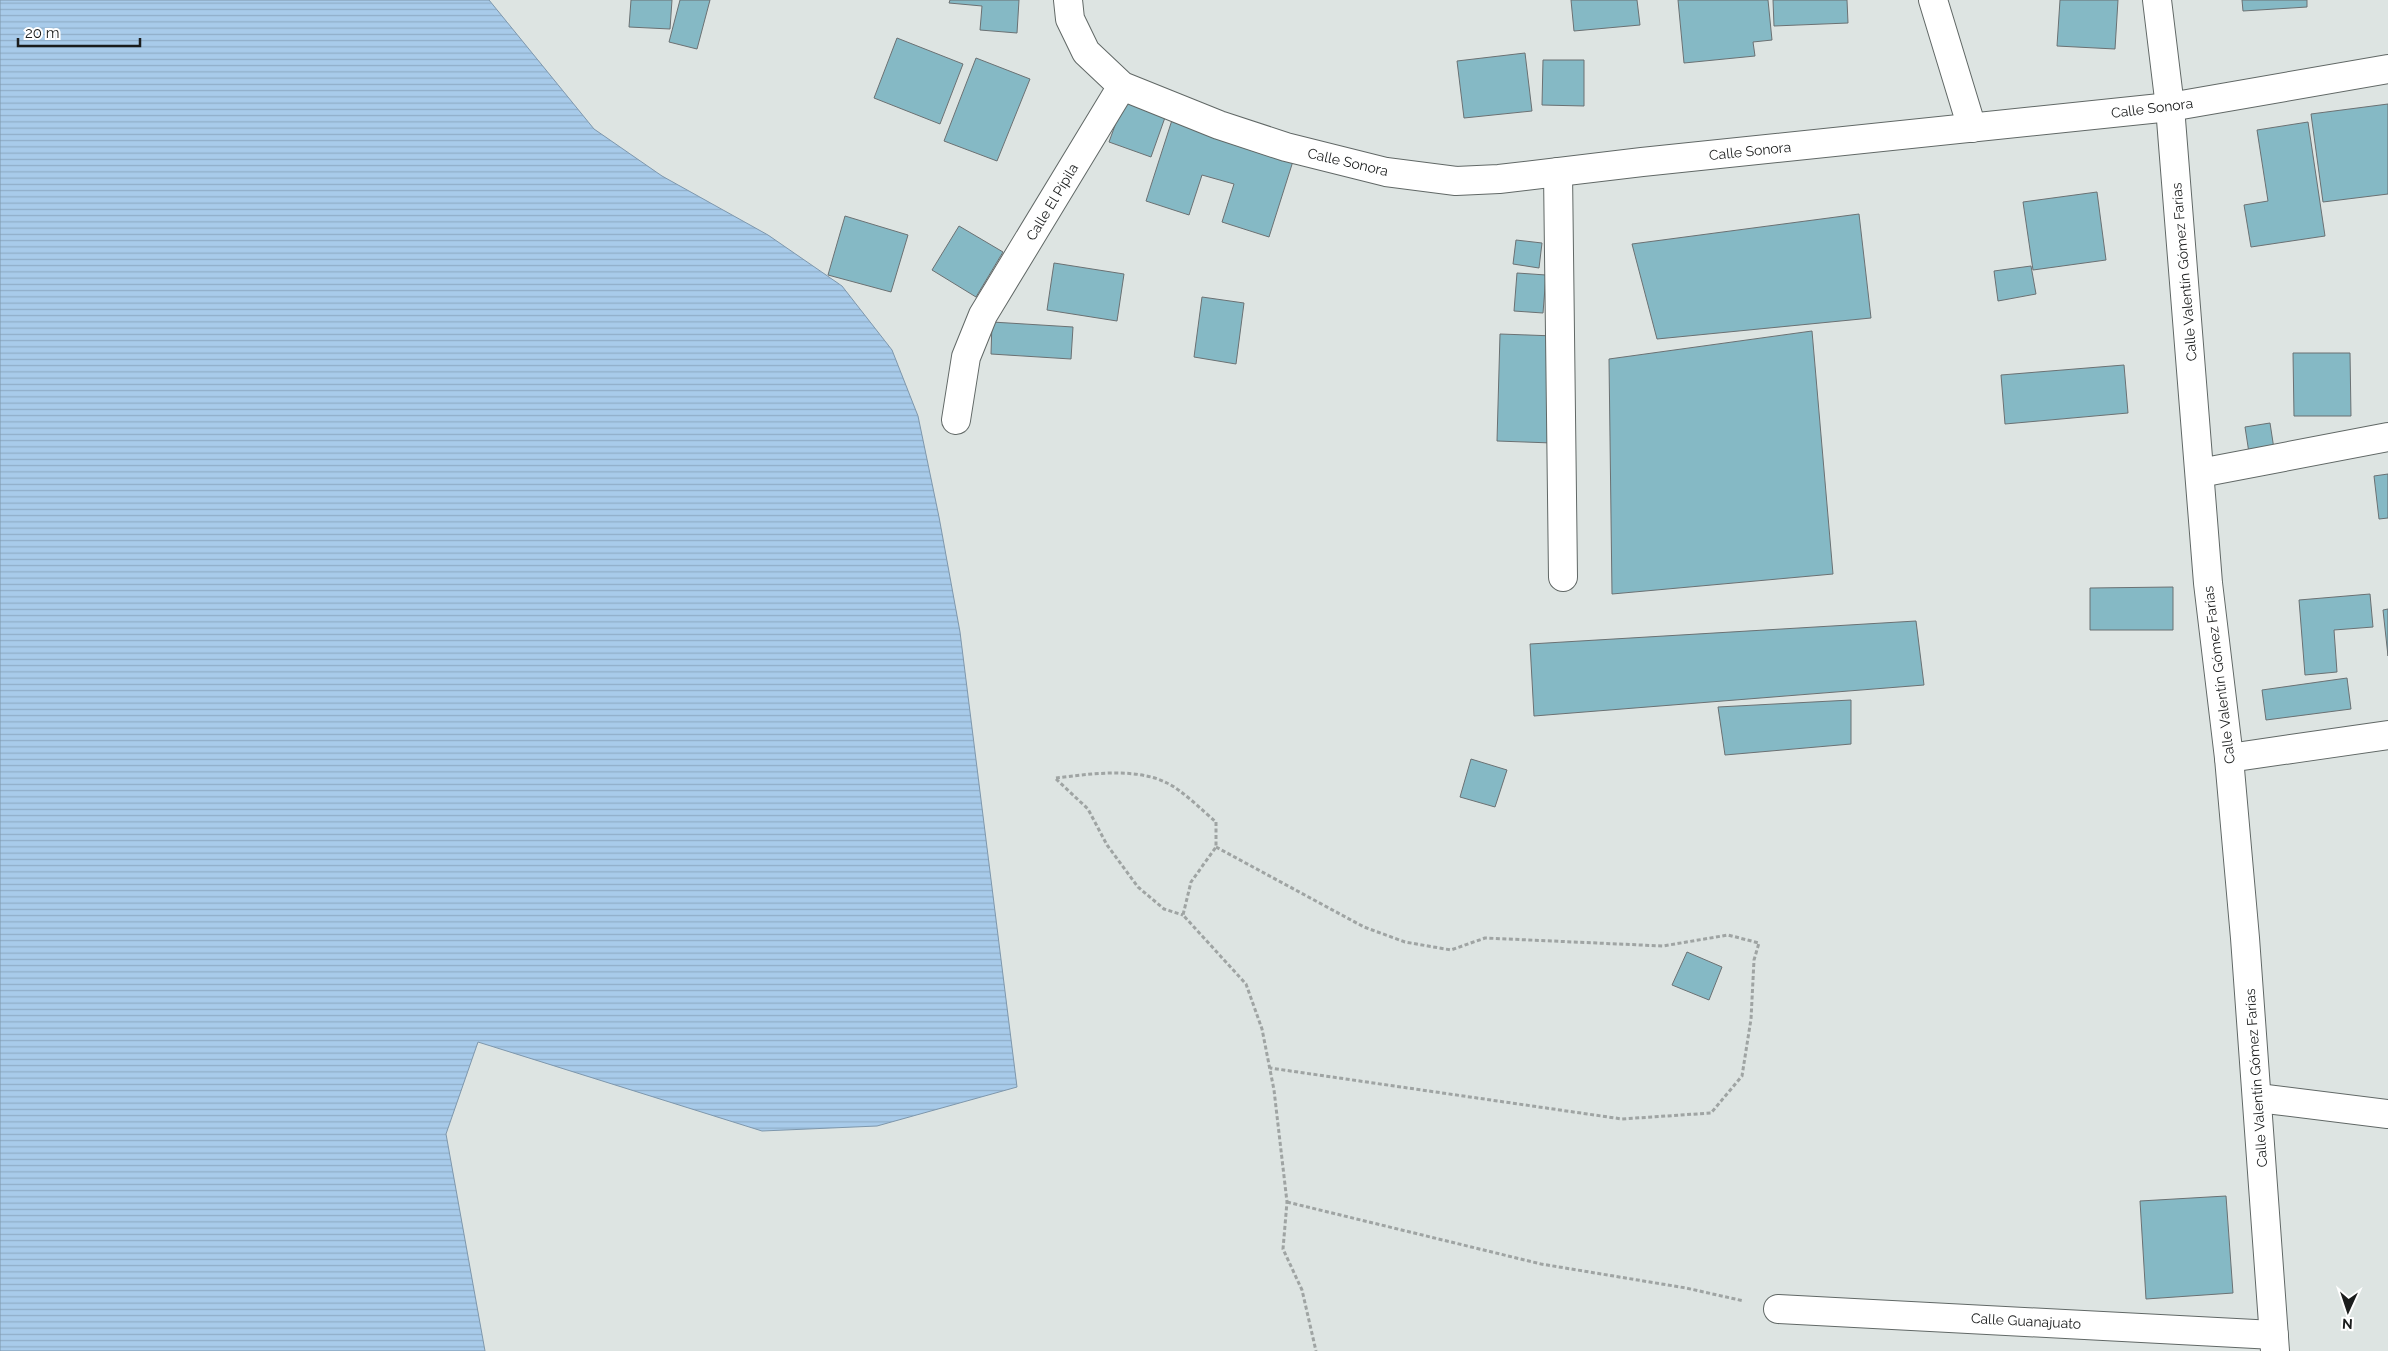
<svg xmlns="http://www.w3.org/2000/svg" width="2388" height="1351" font-family="Raleway,sans-serif">
<style>
.water{fill:url(#water-rules);stroke:#7e97ac}
.building{fill:#85b9c5;stroke:#6b7173}
.lines{fill:none;stroke-linecap:round;stroke-linejoin:round}
.minor-casing{stroke:#616866;stroke-width:30}
.path{stroke:#9fa4a3;stroke-width:3;stroke-dasharray:4 2.5;stroke-linecap:butt}
.minor{stroke:#fff;stroke-width:28}
.labels{text-anchor:middle;dominant-baseline:central;stroke-width:4;stroke-linejoin:round;paint-order:stroke}
.street-label{font-size:14px;fill:#1b1d1d;stroke:#fff}
</style>
<defs>
<pattern id="water-rules" width="6" height="5" patternUnits="userSpaceOnUse" patternTransform="scale(1.25)"><rect width="6" height="5" fill="#a8cbea"/><path d="M0 2.5h6" fill="none" stroke="#90aec8"/></pattern>
</defs>
<rect width="100%" height="100%" fill="#dde4e2"/>
<!-- water -->
<path class="water" d="M0,0H489L594,129L662,176L768,235L842,286L892,350L918,416L939,517L960,632L1017,1087L877,1126L762,1131L478,1042L446,1134L485,1351H0Z"/>
<!-- building -->
<g class="building">
<path d="M631,0H672L670,29L629,27Z"/>
<path d="M680,0H710L697,49L669,42Z"/>
<path d="M950,0H1019L1017,33L980,30L982,6L949,3Z"/>
<path d="M1571,0H1637L1640,25L1574,31Z"/>
<path d="M1678,0H1768L1772,40L1753,42L1755,56L1684,63Z"/>
<path d="M1773,0H1847L1848,23L1774,26Z"/>
<path d="M2060,0H2118L2115,49L2057,46Z"/>
<path d="M2242,0H2307V7L2243,11Z"/>
<path d="M897,38L963,64L940,124L874,98Z"/>
<path d="M1525,53L1532,111L1464,118L1457,61Z"/>
<path d="M976,58L1030,79L997,161L944,141Z"/>
<path d="M1543,60H1584V106L1542,105Z"/>
<path d="M1126,95L1168,109L1151,157L1109,142Z"/>
<path d="M2388,104V194L2323,202L2311,114Z"/>
<path d="M1172,120L1294,158L1269,237L1222,222L1234,184L1202,175L1189,215L1146,201Z"/>
<path d="M2308,122L2325,236L2251,247L2244,205L2268,201L2257,130Z"/>
<path d="M2097,192L2106,260L2033,270L2023,202Z"/>
<path d="M1859,214L1871,318L1657,339L1632,244Z"/>
<path d="M845,216L908,235L891,292L828,275Z"/>
<path d="M959,226L1003,252L976,297L932,270Z"/>
<path d="M1516,240L1542,243L1539,268L1513,264Z"/>
<path d="M1054,263L1124,274L1117,321L1047,310Z"/>
<path d="M2031,266L2036,294L1998,301L1994,271Z"/>
<path d="M1517,273L1546,275L1543,313L1514,311Z"/>
<path d="M1202,297L1244,303L1236,364L1194,357Z"/>
<path d="M992,322L1073,327L1071,359L991,354Z"/>
<path d="M1812,331L1833,574L1612,594L1609,359Z"/>
<path d="M1500,334L1555,336L1552,443L1497,441Z"/>
<path d="M2293,353H2350L2351,416H2294Z"/>
<path d="M2124,365L2128,413L2005,424L2001,375Z"/>
<path d="M2270,423L2274,449L2249,453L2245,427Z"/>
<path d="M2388,474V518L2379,519L2374,476Z"/>
<path d="M2173,587V630H2090V588Z"/>
<path d="M2370,594L2373,627L2334,630L2337,672L2305,675L2299,600Z"/>
<path d="M2388,609V656L2383,610Z"/>
<path d="M1916,621L1924,685L1534,716L1530,644Z"/>
<path d="M2347,678L2351,709L2266,720L2262,690Z"/>
<path d="M1851,700V744L1725,755L1718,707Z"/>
<path d="M1471,759L1507,770L1495,807L1460,797Z"/>
<path d="M1687,952L1722,967L1709,1000L1672,985Z"/>
<path d="M2226,1196L2233,1293L2146,1299L2140,1201Z"/>
</g>
<g class="lines">
<defs>
<g id="minor">
<path d="M1068,0L1070,19L1086,52L1122,86L1219,125L1286,147L1386,172L1456,181L1499,179L1642,162L2170,107L2388,69"/>
<path d="M1933,0L1972,128"/>
<path d="M2157,0L2170,107L2208,583L2229,758L2245,938L2275,1351"/>
<path d="M1558,172L1563,577"/>
<path d="M956,420L966,357L983,315L1122,86"/>
<path d="M2200,473L2388,437"/>
<path d="M2229,758L2388,735"/>
<path d="M2258,1098L2388,1114"/>
<path d="M1778,1309L2274,1335"/>
</g>
</defs>
<!-- minor casing -->
<use href="#minor" class="minor-casing"/>
<!-- path -->
<g class="path">
<path d="M1056,778C1089,774 1136,767 1167,783C1182,790 1203,811 1216,822V847L1191,882L1183,915L1246,984L1262,1029L1274,1090L1287,1202L1283,1249L1302,1290L1316,1351"/>
<path d="M1056,779L1088,809L1107,845L1138,887L1164,909L1183,915"/>
<path d="M1216,847L1364,927L1405,942L1451,950L1485,938L1663,946L1728,935L1759,943L1754,960L1751,1019L1742,1076L1711,1113L1622,1119L1270,1068"/>
<path d="M1287,1202L1541,1264L1686,1288L1744,1301"/>
</g>
<!-- minor -->
<use href="#minor" class="minor"/>
</g>
<g class="labels">
<!-- street labels -->
<g class="street-label">
<text transform="translate(2152 108) rotate(-7)">Calle Sonora</text>
<text transform="translate(1750 151) rotate(-6)">Calle Sonora</text>
<text transform="translate(1348 162) rotate(13)">Calle Sonora</text>
<text transform="translate(1052 202) rotate(-59)">Calle El Pípila</text>
<text transform="translate(2184 272) rotate(-95)">Calle Valentín Gómez Farías</text>
<text transform="translate(2219 675) rotate(-97)">Calle Valentín Gómez Farías</text>
<text transform="translate(2256 1078) rotate(-94)">Calle Valentín Gómez Farías</text>
<text transform="translate(2026 1321) rotate(3)">Calle Guanajuato</text>
</g>
</g>
<!-- north arrow -->
<g transform="translate(2348 1311) rotate(183)" stroke="#ffffff" stroke-width="4" paint-order="stroke">
<path d="M0-4L9 19L0 12L-9 19Z" fill="#1b1d1d"/>
<text y="-8" font-size="14" font-weight="bold" text-anchor="middle" fill="#1b1d1d">N</text>
</g>
<!-- scale -->
<path d="M18 38v8h122v-8" fill="none" stroke="#1b1d1d" stroke-width="2.5"/>
<text x="25" y="38" font-size="15" fill="#1b1d1d" stroke="#ffffff" stroke-width="4" paint-order="stroke">20 m</text>
</svg>
